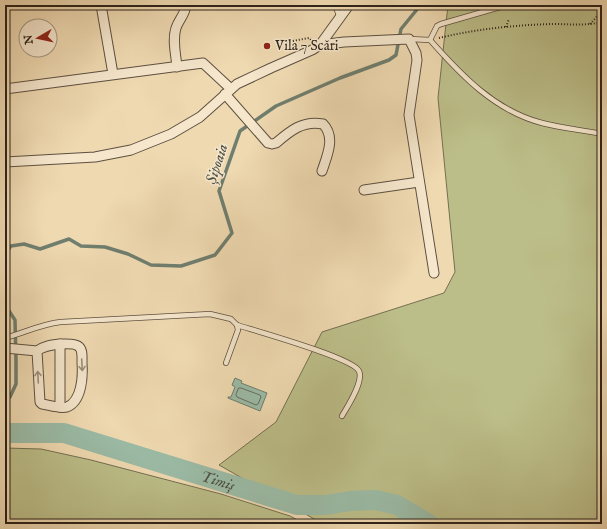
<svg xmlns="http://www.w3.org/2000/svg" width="607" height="529" font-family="'IM FELL English',serif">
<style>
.green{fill:#bcbe89;stroke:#747052}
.water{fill:#9bbba6;stroke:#6f7e6e}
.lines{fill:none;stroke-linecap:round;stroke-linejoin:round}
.shore{stroke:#646e60;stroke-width:1}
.stream{stroke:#6f7e6e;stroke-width:3.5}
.river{stroke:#9bbba6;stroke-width:20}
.lane-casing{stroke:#5d5040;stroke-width:6}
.street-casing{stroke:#5d5040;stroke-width:11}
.path{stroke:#2c221a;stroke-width:2;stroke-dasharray:1 2;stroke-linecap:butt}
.lane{stroke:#f5e6cc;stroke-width:4.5}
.street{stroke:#f5e6cc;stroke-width:9}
.oneway{stroke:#9b8e7c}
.poi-dot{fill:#8f2418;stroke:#f5e6cc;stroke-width:1.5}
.labels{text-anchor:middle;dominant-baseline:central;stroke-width:3;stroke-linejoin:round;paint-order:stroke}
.poi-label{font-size:14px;fill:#2c221a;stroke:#f5e6cc;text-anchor:start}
.water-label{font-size:15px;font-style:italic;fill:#4d5044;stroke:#f5e6cc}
</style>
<rect width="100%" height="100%" fill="#efd9b1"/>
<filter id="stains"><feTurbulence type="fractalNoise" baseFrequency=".005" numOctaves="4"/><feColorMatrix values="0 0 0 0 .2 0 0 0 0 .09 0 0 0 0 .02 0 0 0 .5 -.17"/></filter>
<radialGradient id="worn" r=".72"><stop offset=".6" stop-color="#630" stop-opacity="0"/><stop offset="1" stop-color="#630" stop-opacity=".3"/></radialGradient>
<!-- green -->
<g class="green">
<path d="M448,5H602V524H323L219,465L276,422L322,332L444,293L455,272L438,98Z"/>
<path d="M5,448L41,449L91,460L221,494L290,516L305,524H5Z"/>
</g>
<!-- water -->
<path class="water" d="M235,378L242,381L241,383L267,393L260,411L228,398V397H231L235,387L232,385Z"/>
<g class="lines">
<!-- shore -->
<path class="shore" d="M239,388H241L260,395L261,397L258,404L256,405L237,397L236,395Z"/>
<!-- stream -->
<g class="stream">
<path d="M5,254L11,246L24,244L40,249L69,239L81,246L105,247L128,254L151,265L181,266L215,255L232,233L219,191L240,131L276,106L340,78L389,60L396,55L401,29L419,7L423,5"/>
<path d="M5,305L15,320L16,360V384L10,397L5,400"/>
</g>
<!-- river -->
<path class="river" id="s1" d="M5,433H64L297,505H326L350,501L376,500L397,505L429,524"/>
<defs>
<g id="lane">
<path d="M335,5L340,18"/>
<path d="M409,39L430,40C461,75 495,111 542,123C561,128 582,130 602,134"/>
<path d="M430,40L437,26L441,24L507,5"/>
<path d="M237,325C256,331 353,358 359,371C364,382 347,407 342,416"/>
<path d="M5,338C24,333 41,324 61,322L210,314L231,319L237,325L238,330L226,363"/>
</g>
<g id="street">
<path d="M101,5L113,74"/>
<path d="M320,45L344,42L409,39L416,53L417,60L409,115L434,273"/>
<path d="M177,67C176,55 172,40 176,28C179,19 185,15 186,5"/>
<path d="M5,89L203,63L231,89"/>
<path d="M225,94L268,143L272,144L276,143C290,131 303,120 323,124C336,137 327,156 322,171"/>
<path d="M5,162L95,157L131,150L171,134L200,117L237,84L271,68L312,50L320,45L349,5"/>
<path d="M364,190L419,182"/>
<path d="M60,344V407"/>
<path d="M5,348L37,351C43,346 51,345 60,344C65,344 74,343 78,346C83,349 82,357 82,363C83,376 82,401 67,407C60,409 49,405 42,404L40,402L37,351"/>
</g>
</defs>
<!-- lane casing -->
<use href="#lane" class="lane-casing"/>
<!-- street casing -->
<use href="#street" class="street-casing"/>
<!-- path -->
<g class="path">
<path d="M590,24L602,11"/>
<path d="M506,27L509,19"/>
<path d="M439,38C476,29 515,25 553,24C570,24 585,26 602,22"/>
<path d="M287,42L309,38L311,40"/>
</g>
<!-- lane -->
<use href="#lane" class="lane"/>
<!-- street -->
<use href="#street" class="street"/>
</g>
<!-- one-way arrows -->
<defs><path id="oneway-shaft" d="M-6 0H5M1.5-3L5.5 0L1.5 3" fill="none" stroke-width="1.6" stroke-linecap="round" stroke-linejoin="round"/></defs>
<g class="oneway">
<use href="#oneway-shaft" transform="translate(82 365) rotate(87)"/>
<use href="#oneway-shaft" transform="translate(38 377) rotate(-93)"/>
</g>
<!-- markers -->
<circle class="poi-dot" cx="267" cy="46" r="4"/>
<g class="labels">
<!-- poi labels -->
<g class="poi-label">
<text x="275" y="46">Vila 7 Scări</text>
</g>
<!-- water labels -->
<g class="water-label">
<text transform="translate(217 164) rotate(-72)">Șipoaia</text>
<text stroke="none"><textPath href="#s1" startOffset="220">Timiș</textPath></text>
</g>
</g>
<!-- margin -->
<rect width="607" height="529" fill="none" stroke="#efd9b1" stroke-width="20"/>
<rect x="6" y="6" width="595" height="517" fill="none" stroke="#2c221a" stroke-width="2"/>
<rect x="10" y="10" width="587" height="509" fill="none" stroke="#2c221a"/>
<!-- north arrow -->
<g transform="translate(38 38) rotate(261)"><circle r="19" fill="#f5e6cc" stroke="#a59885"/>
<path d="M0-3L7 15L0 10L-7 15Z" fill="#8f2418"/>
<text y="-6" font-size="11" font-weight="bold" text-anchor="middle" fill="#2c221a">N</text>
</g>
<rect width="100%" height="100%" filter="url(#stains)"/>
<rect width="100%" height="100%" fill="url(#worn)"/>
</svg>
